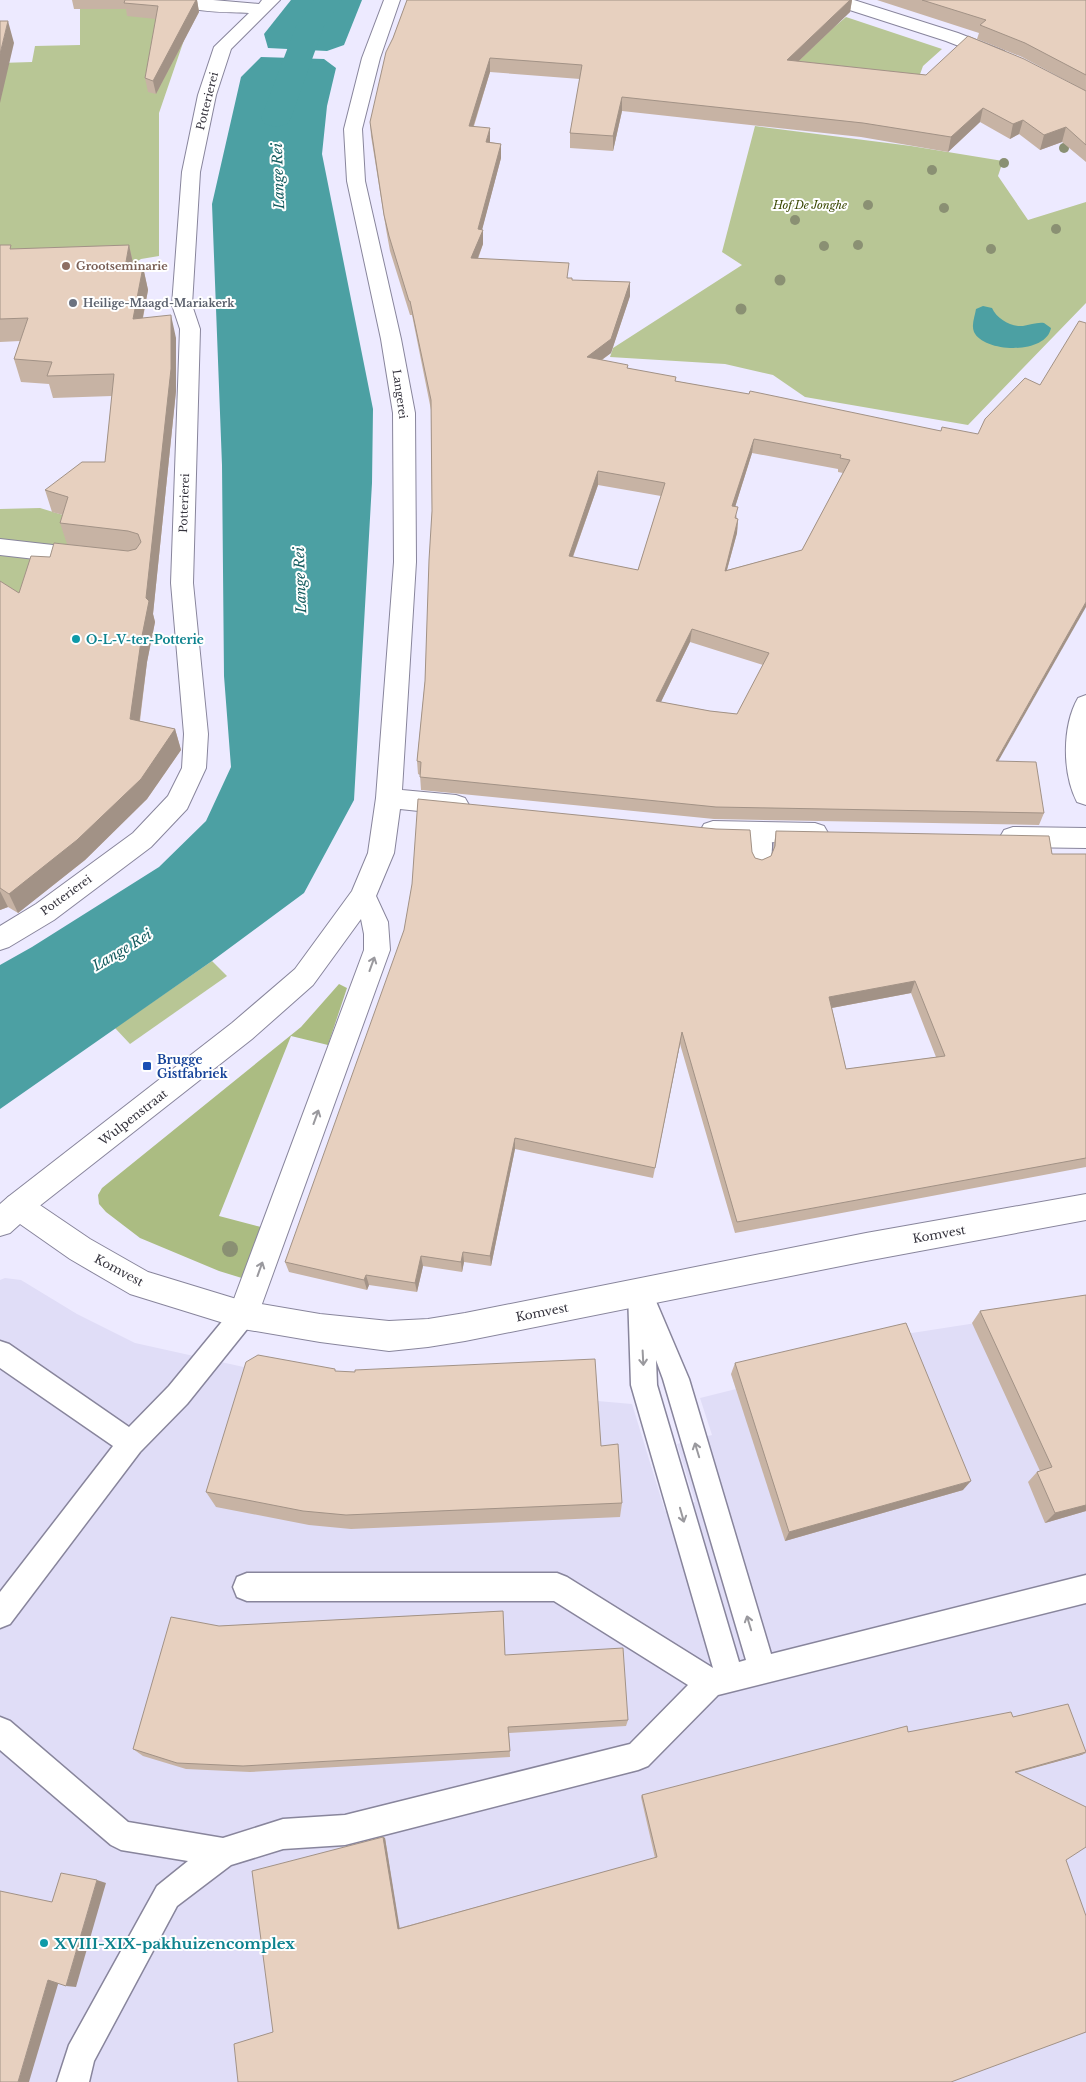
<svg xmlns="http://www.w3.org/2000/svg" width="1086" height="2082" font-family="'Libre Baskerville',serif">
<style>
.built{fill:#e0ddf7}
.green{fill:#b8c695}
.forest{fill:#abbc82}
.water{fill:#4ca0a3}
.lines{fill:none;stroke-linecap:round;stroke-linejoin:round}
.canal{fill:#4ca0a3;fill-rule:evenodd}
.service-casing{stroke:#88859c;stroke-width:3}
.pedestrian-casing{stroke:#88859c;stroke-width:2}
.minor-casing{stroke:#88859c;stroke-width:2}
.tertiary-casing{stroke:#88859c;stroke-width:2}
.service{fill:#fff;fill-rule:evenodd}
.pedestrian{fill:#fff;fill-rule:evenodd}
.minor{fill:#fff;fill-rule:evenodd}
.tertiary{fill:#fff;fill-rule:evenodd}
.tree{fill:#8a9073}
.wall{fill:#c7b3a4;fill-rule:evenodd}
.shaded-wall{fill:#a29286}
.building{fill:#e7d0bf;stroke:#a29286;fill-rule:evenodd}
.oneway{stroke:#9a999e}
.education-dot{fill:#8d6e63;stroke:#fff;stroke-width:2}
.worship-dot{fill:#6b7280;stroke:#fff;stroke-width:2}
.culture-dot{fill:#0f9aa8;stroke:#fff;stroke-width:2}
.transit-dot{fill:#1a4fb4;stroke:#fff;stroke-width:2}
.labels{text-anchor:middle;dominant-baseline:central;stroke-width:4;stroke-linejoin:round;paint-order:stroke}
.far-street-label{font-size:11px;fill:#35333d;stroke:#fff}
.far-park-label{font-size:11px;font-style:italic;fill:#394701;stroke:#fff}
.far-education-label{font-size:11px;font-weight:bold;fill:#785e54;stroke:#fff;text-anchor:start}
.far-worship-label{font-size:11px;font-weight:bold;fill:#5b616d;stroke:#fff;text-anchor:start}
.culture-label{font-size:12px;font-weight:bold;fill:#0d838f;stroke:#fff;text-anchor:start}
.transit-label{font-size:12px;font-weight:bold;fill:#164399;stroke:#fff;text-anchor:start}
.street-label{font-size:12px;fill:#35333d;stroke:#fff}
.water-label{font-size:14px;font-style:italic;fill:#155c5f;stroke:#fff}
.near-culture-label{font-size:15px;font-weight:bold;fill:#0d838f;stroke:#fff;text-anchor:start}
</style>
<rect width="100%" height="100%" fill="#edeaff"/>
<!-- built -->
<path class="built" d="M5,1278L21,1280L77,1314L135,1343L266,1372L632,1404L665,1511L695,1502L677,1444L712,1435L700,1398L736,1389L731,1374L899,1335L1086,1306V2082H0V1280Z"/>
<!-- green -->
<g class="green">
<path d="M535,0H654L833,28L846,17L942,49L923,66L915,88Z"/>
<path d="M80,8L128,9L164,20L184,40L159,113V256L141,259L133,264L0,266V63L32,62L35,46L80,45Z"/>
<path d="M755,126L911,146L1003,161L998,176L1028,220L1086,202V303L968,425L805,397L773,375L725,364L610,357L613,348L742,265L722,252Z"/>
<path d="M40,508L116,531L27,615L0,598V509Z"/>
<path d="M212,961L227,976L130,1044L115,1028Z"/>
</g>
<!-- forest -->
<path class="forest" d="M339,984L347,988L328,1045L291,1036L219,1216L265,1228L245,1279L219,1271L140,1238L106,1212L99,1204L98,1195L102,1188L301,1027Z"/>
<!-- water -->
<g class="water">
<path d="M291,0H362L344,45L327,51L268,48L264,34Z"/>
<path d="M261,57L324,59L336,68L327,106L322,154L373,409L372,483L354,800L304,893L212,961L0,1109V965L32,947L159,867L206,821L231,767L224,676L222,465L212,204L241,77Z"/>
<path d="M983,306L992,308C997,319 1011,327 1023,326C1030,325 1037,322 1044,323L1051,328C1046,355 984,353 974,332C971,325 975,316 976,309Z"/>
</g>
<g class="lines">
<!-- canal -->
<path class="canal" d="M314,0H342L324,26L291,118L287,124L276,127L265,124L261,118L296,26Z"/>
<defs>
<g id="service">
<path d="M761,823L768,825C774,836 773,858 767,869L760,871L753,869C747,858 748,836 754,825Z"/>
<path d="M640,1280L649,1284L653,1298L655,1299L689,1379L771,1654L1086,1575V1603L718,1695L648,1766L638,1770L345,1845L283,1849L231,1865L177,1906L94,2061L89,2082H57L69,2045L157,1886L188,1861L121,1850L111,1845L0,1750V1717L10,1721L128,1822L223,1838L283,1819L345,1815L630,1744L688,1685L554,1601H247L237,1597L233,1587L237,1577L247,1573H557L567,1577L713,1668L631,1385L628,1292L631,1284ZM656,1360L663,1379L746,1660L739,1662L657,1385Z"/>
<path d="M243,1303L252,1307L255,1315L252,1323L187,1404L140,1452L10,1624L0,1628V1592L113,1446L0,1368V1341L9,1344L129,1427L169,1386L234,1307Z"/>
</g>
<path id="pedestrian" d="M0,539L88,549L96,551L99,557L96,563L88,565L0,555Z"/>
<g id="minor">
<path d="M172,0H213L259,4L262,0H280L231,49L216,95L200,172L192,305L200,329L193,583L208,734L206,768L187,809L151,847L54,920L9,947L0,950V926L36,904L133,833L168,796L182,768L184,734L171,583L180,329L172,305L182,172L198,95L214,47L249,13C233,12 180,13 172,0Z"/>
<path d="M384,0H400L380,58L362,129L365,181L401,339L415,413L416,562L402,790L456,795L465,798L469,805L465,812L456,815L400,809L394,853L376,896L388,922L390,950L258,1315L254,1325L243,1329L232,1325L228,1315L364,950V934L361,919L313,985L252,1039L28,1215L18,1219L8,1215L3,1206L8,1197L232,1023L295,969L352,891L368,853L376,798L394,562L393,413L381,339L347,181L344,129L362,58Z"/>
<path d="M829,0H854L958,33L1004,51L1007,55L1004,59L998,60L992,59L946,41L831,4Z"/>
<path d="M1086,695V805L1077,802C1062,773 1062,726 1078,698Z"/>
<path d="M713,821L815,823L824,826L828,833L824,840L815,843L713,841L704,838L700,831L704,824Z"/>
<path d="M1013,827L1086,828V848L1013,847L1004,844L1000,837L1004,830Z"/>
</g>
<path id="tertiary" d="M18,1193L28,1197L90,1239L148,1272L243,1301L320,1314L389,1321L428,1319L465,1313L866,1233L1086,1194V1220L866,1261L465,1341L428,1347L389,1351L320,1342L243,1329L130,1294L70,1259L20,1224L10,1233L0,1236V1204L8,1197Z"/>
</defs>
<!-- service casing -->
<use href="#service" class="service-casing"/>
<!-- pedestrian casing -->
<use href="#pedestrian" class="pedestrian-casing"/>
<!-- minor casing -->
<use href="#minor" class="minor-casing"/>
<!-- tertiary casing -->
<use href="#tertiary" class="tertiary-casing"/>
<!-- service -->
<use href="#service" class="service"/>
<!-- pedestrian -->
<use href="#pedestrian" class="pedestrian"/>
<!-- minor -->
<use href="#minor" class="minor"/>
<!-- tertiary -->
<use href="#tertiary" class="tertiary"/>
</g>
<!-- trees -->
<g class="tree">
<circle cx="1064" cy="148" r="5"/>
<circle cx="1004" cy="163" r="5"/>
<circle cx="932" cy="170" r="5"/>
<circle cx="868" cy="205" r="5"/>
<circle cx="944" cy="208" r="5"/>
<circle cx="795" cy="220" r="5"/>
<circle cx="1056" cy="229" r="5"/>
<circle cx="858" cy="245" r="5"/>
<circle cx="824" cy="246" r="5"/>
<circle cx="991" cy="249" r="5"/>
<circle cx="780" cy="280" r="5.5"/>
<circle cx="741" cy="309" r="5.5"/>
<circle cx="230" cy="1249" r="8"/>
</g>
<!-- wall -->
<g class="wall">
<path d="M72,0H197L199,12L156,94L148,92L145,78L156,19L127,16L126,9H74Z"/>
<path d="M407,0H852L850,12L799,61L926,75L1082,89L1022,57L977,39L979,33L877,0H1086V162L1062,142L1040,150L1019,134L1010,139L980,122L948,152L861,137L622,111L613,151L570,148V133L580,79L490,72L474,126L490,142L501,144V158L482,229L483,244L478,259L569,278L572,280L630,296L611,353L602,360L628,368L676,381L941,431L998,761L1044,813L1039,825L714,819L421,790L420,775L418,774L417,761L425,681L432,511L431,410L412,315H410L390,251L386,229L371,136L370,122L393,38ZM752,453L838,469V472L843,473L802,550L727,570L737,533L738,519H737L735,507ZM598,485L661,496L638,570L573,557ZM690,642L763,665L737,714L710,711L661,702Z"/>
<path d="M0,245L12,249L129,245L134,267H143L148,290L143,318L176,338V391L153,614L155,622L147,662L140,721L175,729L181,750L147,799L85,860L18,913L8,907L0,910V581L19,593L50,557L67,544L60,523L63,515L52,512L45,490L105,462L112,396L53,398L49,384L21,382L14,359L20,341L0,342Z"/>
<path d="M776,831L1052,854H1086V1167L735,1233L680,1044L653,1178L515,1149L491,1266L464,1262L462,1272L423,1266L417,1292L369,1285L367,1290L289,1272L285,1262L752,852L755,858L762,860L771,856L773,851ZM911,993L936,1057L846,1069L832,1008Z"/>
<path d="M1086,1295V1511L1045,1523L1028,1482L1037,1472L1040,1471L972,1323L980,1311Z"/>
<path d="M735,1363L963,1490L785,1541L731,1374Z"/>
<path d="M335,1369V1371L601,1446L622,1503L620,1517L351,1529L309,1525L216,1507L206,1492Z"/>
<path d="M503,1611L505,1655L628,1720L626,1726L509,1733L510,1757L250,1772L186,1769L143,1756L133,1749L219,1626Z"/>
<path d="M1013,1717L1086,1753L1081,1755L1016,1773L273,2032L383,1837L385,1838L399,1928L655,1858L641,1797L642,1795L908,1732Z"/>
</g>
<!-- shaded-wall -->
<g class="shaded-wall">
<path d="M196,0H197L199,12L156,94L153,81Z"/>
<path d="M850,0H852L850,12L785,74L787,60Z"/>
<path d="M8,21L14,43L0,103V54Z"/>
<path d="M490,58V72L469,140V126Z"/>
<path d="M622,97V111L613,151V136Z"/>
<path d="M983,108L980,122L948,152L951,137Z"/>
<path d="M1023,120L1019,134L1010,139L1013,124Z"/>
<path d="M1066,127L1062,142L1040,150L1044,135Z"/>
<path d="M490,128V142L486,156V142Z"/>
<path d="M501,144V158L481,234L483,230V244L472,273L471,258L478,229Z"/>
<path d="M129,245L134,268L133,290L126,262Z"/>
<path d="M143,267L148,290L138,342L133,319Z"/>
<path d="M630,282V296L611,353L586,371L587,357Z"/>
<path d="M171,315L176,338V391L153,614L155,622L147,662L137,740L130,719Z"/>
<path d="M754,439L752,453L731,520L732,506Z"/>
<path d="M598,471V485L568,570L569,556Z"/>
<path d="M738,519L737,533L723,584L725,571Z"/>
<path d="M1086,602V607L991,774L996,761Z"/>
<path d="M692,629L690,642L655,714L656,701Z"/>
<path d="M175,729L181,750L147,799L85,860L18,913L9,894Z"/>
<path d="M0,891L8,907L0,910Z"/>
<path d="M915,981L911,993L826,1009L829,997Z"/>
<path d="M682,1032L680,1044L653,1178L655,1168Z"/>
<path d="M515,1138V1149L491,1266L490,1256Z"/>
<path d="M463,1252L464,1262L462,1272L461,1262Z"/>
<path d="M421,1256L423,1266L417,1292L415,1283Z"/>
<path d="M366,1275L369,1285L367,1290L364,1280Z"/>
<path d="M971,1481L963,1490L785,1541L789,1532Z"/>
<path d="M1086,1505V1511L1045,1523L1055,1513Z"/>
<path d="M1086,1753L1081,1755L1010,1774L1015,1772Z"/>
<path d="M383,1837L385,1838L400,1930L398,1929Z"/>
<path d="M97,1880L106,1883L76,1987L66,1986Z"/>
<path d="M48,1980L59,1981L29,2082H18Z"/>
</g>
<!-- building -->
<g class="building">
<path d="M125,0H196L153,81L145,78L158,6L124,3Z"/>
<path d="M407,0H850L787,60L926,75L968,36L1024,59L1086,91V145L1066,127L1044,135L1023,120L1013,124L983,108L951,137L863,123L622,97L613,136L570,133L582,65L490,58L469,126L490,128L486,142L501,144L478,229L483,230L471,258L569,263L567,278H572V280L630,282L611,339L587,357L628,365L627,368L676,377L675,381L749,394L750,391L941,431L942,427L978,434L985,419L1025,378L1040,385L1079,321L1086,323V602L996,761L1036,762L1044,813L716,807L420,777L421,762L417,761L425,681L429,560L432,511L431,400L410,301H409L389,236L384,215L370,122L386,52L393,38ZM754,439L841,455L840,458L850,460L802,550L725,571L738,519L735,518L738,507L732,506ZM598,471L665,483L638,570L569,556ZM692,629L769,653L737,714L710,711L656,701Z"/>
<path d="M922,0H1086V75L1025,43L980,25L986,20Z"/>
<path d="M0,21H8L0,54Z"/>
<path d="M0,245H11L10,249L129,245L126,262H128L127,267H143L133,319L171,315V369L146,598L149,601L141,641L130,719L175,729L141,779L77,840L9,894L0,888V581L19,593L31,556L50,557L54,543L128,551L136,549L141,542L138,534L128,531L60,523L68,497L45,490L82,462H105L114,374L47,376L52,362L14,359L28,318L0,319Z"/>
<path d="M418,799L716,829L750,830L752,852L755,858L762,860L771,856L775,846L776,831L1049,836L1052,854H1086V1158L737,1222L682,1032L655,1168L515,1138L490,1256L463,1252L461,1262L421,1256L415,1283L366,1275L364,1280L285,1262L404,930L412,884ZM915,981L945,1056L846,1069L829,997Z"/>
<path d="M1086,1295V1505L1055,1513L1037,1472L1052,1467L980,1311Z"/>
<path d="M906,1323L971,1481L789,1532L735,1363Z"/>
<path d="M258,1355L335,1369V1371L355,1372V1370L595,1359L601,1446L618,1444L622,1503L346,1515L303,1511L206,1492L246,1362Z"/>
<path d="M503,1611L505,1655L623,1648L628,1720L508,1727L510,1751L243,1766L177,1763L133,1749L171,1617L219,1626Z"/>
<path d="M1068,1704L1086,1752L1015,1772L1086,1807V1847L1066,1860L1086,1916V2032L951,2082H238L234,2044L273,2032L252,1871L383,1837L398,1929L657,1857L642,1795L907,1726L908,1732L1011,1712L1013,1717Z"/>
<path d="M61,1873L97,1880L66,1986L48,1980L18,2082H0V1891L52,1902Z"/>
</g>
<!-- one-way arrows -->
<defs><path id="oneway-shaft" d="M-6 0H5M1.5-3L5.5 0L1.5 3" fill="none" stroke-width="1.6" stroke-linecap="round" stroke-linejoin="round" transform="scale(1.25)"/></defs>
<g class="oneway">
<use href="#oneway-shaft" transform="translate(372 964) rotate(-70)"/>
<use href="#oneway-shaft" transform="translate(316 1117) rotate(-70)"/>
<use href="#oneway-shaft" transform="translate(260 1269) rotate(-70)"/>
<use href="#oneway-shaft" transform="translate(643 1358) rotate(87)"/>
<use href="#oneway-shaft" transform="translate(697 1450) rotate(-107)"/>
<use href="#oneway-shaft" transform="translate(682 1515) rotate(74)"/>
<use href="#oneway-shaft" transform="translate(749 1623) rotate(-107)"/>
</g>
<!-- markers -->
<circle class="education-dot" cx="66" cy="266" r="5"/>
<circle class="worship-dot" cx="73" cy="303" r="5"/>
<g class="culture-dot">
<circle cx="76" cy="639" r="5"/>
<circle cx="44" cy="1943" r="5"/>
</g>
<rect class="transit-dot" x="142" y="1061" width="10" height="10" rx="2.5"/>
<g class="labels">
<!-- far-street labels -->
<g class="far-street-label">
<text transform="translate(207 101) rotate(-76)">Potterierei</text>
<text transform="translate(400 394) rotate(82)">Langerei</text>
<text transform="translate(184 503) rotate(-88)">Potterierei</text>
<text transform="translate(66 895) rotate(-36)">Potterierei</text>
</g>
<!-- far-park labels -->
<g class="far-park-label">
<text x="810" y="205">Hof De Jonghe</text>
</g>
<!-- far-education labels -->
<g class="far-education-label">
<text x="76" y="266">Grootseminarie</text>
</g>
<!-- far-worship labels -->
<g class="far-worship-label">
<text x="83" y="303">Heilige-Maagd-Mariakerk</text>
</g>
<!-- culture labels -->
<g class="culture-label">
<text x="86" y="639">O-L-V-ter-Potterie</text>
</g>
<!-- transit labels -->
<g class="transit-label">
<text x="157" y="1059">Brugge<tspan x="157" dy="14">Gistfabriek</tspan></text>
</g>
<!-- street labels -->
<g class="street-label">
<text transform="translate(133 1117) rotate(-38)">Wulpenstraat</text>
<text transform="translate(939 1234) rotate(-10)">Komvest</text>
<text transform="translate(119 1270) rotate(28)">Komvest</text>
<text transform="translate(542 1312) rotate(-11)">Komvest</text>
</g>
<!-- water labels -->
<g class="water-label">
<text transform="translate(278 176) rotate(-92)">Lange Rei</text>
<text transform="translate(300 580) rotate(-92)">Lange Rei</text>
<text transform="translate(122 950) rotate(-31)">Lange Rei</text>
</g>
<!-- near-culture labels -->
<g class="near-culture-label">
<text x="54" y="1943">XVIII-XIX-pakhuizencomplex</text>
</g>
</g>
</svg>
